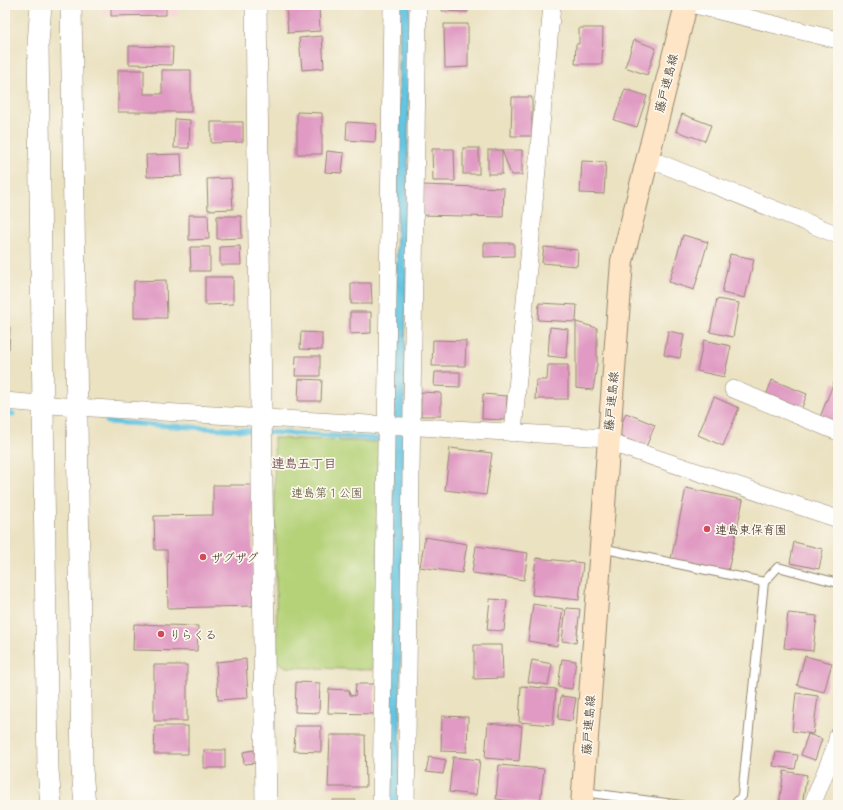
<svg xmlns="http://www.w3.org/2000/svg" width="843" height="810" font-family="'Patrick Hand','Klee One',sans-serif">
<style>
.built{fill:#f7cfd1}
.green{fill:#b5d279;stroke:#787e4c}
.water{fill:#63c5e2;stroke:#4f7880}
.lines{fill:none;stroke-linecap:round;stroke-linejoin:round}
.stream{stroke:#63c5e2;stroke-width:5}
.building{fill:#e09ac3}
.service-casing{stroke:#938670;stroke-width:10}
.minor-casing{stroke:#938670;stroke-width:18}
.tertiary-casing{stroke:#938670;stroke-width:22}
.secondary-casing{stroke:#938670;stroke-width:24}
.service{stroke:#fff;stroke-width:8}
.minor{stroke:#fff;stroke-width:17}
.tertiary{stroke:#fff;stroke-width:21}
.secondary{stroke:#fde5c5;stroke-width:22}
.poi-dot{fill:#d1495b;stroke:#fbf7ec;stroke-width:1.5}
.labels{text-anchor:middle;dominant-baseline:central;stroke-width:3.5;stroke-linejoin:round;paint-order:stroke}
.street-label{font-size:12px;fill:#3b2a1e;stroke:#fbf7ec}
.park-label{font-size:12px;fill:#5a5435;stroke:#fbf7ec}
.poi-label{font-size:12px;fill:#3b2a1e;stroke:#fbf7ec;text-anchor:start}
.neighbourhood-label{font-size:13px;font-weight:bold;fill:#755158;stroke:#fbf7ec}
</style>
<rect width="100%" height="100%" fill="#fbf7ec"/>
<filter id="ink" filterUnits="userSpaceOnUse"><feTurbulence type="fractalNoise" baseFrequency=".025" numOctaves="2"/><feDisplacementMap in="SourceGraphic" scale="8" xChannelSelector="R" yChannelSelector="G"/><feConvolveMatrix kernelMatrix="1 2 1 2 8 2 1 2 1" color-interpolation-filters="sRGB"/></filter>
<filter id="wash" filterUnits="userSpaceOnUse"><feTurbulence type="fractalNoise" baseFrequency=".012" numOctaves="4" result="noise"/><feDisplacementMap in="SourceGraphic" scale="16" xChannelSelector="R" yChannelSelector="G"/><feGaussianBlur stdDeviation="0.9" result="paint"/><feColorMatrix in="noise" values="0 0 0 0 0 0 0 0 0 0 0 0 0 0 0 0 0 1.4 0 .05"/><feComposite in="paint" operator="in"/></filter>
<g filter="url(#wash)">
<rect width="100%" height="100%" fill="#ebe2c2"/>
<!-- built -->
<path class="built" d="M102,5H178V16L102,17Z"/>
<!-- green -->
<path class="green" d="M274,438L379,442L376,664L372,670L286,667L277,661Z"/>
<!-- water -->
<path class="water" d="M400,5H410L399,805H389Z"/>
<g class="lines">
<!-- stream -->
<g class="stream">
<path d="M5,414H13"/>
<path d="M107,422L257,431"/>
<path d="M265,432L383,439"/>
</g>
</g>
<g id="blocks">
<!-- building -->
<g class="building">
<path d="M111,5H166V15L111,16Z"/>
<path d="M286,5H319L320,31L288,33Z"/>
<path d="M443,5H468V12L442,11Z"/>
<path d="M444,24H468V67L445,68Z"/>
<path d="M579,28H603L602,64H575L576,44H579Z"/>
<path d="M322,36L324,68L302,70L299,38Z"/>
<path d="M634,40L656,48L647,75L625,67Z"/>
<path d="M129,46L173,47L172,65L129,64Z"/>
<path d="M118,70H144V94H162V70H191V112H118Z"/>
<path d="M625,89L647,96L637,127L614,120Z"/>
<rect x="5" y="92" width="2" height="35"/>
<path d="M512,97H532V136H511Z"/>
<path d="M297,112L322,113V154H297Z"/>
<path d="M682,114L711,125L705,141L676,131Z"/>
<path d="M175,119L190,120L189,148H174Z"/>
<path d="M211,122H243V142L211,143Z"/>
<path d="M347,122L376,124L375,142L346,140Z"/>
<rect x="5" y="134" width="3" height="16"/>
<rect x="463" y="148" width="16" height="26"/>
<path d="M432,149H454L455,181H433Z"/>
<rect x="488" y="150" width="14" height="24"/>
<path d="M502,150H522V175H511Z"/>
<path d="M327,151L344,153L342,173L325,172Z"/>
<path d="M181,154L182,176L147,177L146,155Z"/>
<path d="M582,161L606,162L604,194L580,193Z"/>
<path d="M231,178L233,209L208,210L207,179Z"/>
<path d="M423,185L504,188L503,217L422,215Z"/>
<path d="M189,215H208L209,239L189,240Z"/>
<path d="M217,216H241L242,238L217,239Z"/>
<path d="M683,235L708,242L694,290L669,282Z"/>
<path d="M484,243H514V256L484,257Z"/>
<path d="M240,246L241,265H220V247Z"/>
<path d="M190,247H210V271H191Z"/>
<path d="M544,247L578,250L577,266L542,263Z"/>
<path d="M730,254L754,259L745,298L722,293Z"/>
<path d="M205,277H233V304L205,305Z"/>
<path d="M166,280L167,318H134V281Z"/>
<path d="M351,283H371L372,304H351Z"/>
<path d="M717,299L739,303L733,337L710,332Z"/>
<path d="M539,303L577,305L576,322L538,320Z"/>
<path d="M350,312H371V333L350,334Z"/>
<path d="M576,322L597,328V365L593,390L576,388Z"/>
<path d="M5,327H10L9,349H5Z"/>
<path d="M550,327L568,329L566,358L548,356Z"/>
<path d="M668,331L684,334L680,358L664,355Z"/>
<path d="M301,332L322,333V350L300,349Z"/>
<path d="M433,340L466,341L465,366H432Z"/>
<path d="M704,340L731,346L724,377L697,371Z"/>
<path d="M296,356H320V376H295Z"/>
<path d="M548,365H568V399H535L536,380H547Z"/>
<path d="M435,372H460V387L434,386Z"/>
<path d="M299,379L322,380L321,401H298Z"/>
<path d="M772,380L807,394L801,410L766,396Z"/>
<path d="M834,382L838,384V424L820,417Z"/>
<path d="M421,392L441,393V416H421Z"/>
<path d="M483,394L507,396L506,420L482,419Z"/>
<path d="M714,397L739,408L723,446L698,435Z"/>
<path d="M626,413L655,425L646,447L617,435Z"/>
<path d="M450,448L492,453L486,495L445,490Z"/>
<path d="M213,485H252L253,606L168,608L167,550H155L154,516L213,515Z"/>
<path d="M686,488L743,500L728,571L671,559Z"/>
<path d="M425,537L467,544L462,573L420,567Z"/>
<path d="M794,542L823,549L819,569L790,563Z"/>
<path d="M476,546L528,553L524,580L472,573Z"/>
<path d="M536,558L583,563L579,600L532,595Z"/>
<path d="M490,599L507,600L504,631L487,630Z"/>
<path d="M533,604L563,609L557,646L528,641Z"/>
<path d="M566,608L580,609L576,643L562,641Z"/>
<path d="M788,613L817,616L813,651L784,648Z"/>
<path d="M134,624L198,626L197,651L133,650Z"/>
<path d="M474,645H502L503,678L474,679Z"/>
<path d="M805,656L832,663L824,692L797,685Z"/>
<path d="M246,659L248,698L218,700L216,662Z"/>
<path d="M562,659L576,661L572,689L558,687Z"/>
<path d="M532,660L552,664L548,685L528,682Z"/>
<rect x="154" y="665" width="33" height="56"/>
<path d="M296,682L320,683L319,713L295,712Z"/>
<path d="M356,684H375L374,714L328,713L329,689L349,690L350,695L355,696Z"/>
<path d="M521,686L556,689L553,725L519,722Z"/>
<path d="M796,693L818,696L813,734L792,731Z"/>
<path d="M561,696L576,698L572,721L558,719Z"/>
<path d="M442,716L468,717L467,752L441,751Z"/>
<path d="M488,723L522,726L519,761L485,758Z"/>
<path d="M155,726H188V754H154Z"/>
<path d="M295,726H321V752L294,751Z"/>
<path d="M808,734L822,739L815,760L801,755Z"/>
<path d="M330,735H365L366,787H328Z"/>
<rect x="204" y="750" width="21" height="18"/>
<path d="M254,750L256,763L244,764L243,752Z"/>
<path d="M776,752L798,755L795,769L773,766Z"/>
<path d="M429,757L446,760L443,774L426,772Z"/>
<path d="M453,757L480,760L476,795L449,792Z"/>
<path d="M499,765L544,769L540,804L496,799Z"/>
<path d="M784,771L807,775L802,805H779Z"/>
<path d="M333,800H356V805H334Z"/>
</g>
</g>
</g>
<g filter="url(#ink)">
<use href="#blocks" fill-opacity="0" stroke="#938670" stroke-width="1"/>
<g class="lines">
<defs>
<g id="service">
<path d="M601,548L764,582L742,796L734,805"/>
<path d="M764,582L778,567L838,583"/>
<path d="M583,792L681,805"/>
</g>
<g id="minor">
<path d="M695,5L838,40"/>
<path d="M647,158L838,235"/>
<path d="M733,389L838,432"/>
<path d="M5,401L75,407L608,438"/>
<path d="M513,433L552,5"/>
<path d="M608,442L838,519"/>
<path d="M381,805L392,5"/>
<path d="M406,805L418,5"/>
<path d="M812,805L835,748L838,735"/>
</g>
<g id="tertiary">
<path d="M41,5L38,43L48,770L51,805"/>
<path d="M71,5L82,769L85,805"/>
<path d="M256,5L266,805"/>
</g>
<path id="secondary" d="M582,805L622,261L686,5"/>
</defs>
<!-- service casing -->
<use href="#service" class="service-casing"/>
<!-- minor casing -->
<use href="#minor" class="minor-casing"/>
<!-- tertiary casing -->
<use href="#tertiary" class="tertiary-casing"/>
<!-- secondary casing -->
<use href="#secondary" class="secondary-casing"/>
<!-- service -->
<use href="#service" class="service"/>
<!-- minor -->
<use href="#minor" class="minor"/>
<!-- tertiary -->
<use href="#tertiary" class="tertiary"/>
<!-- secondary -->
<use href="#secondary" class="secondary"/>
</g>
</g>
<!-- markers -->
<g class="poi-dot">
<circle cx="707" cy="529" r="4"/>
<circle cx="203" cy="557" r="4"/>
<circle cx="161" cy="634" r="4"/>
</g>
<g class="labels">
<!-- street labels -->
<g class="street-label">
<text transform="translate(666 83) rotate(-76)">藤戸連島線</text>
<text transform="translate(611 401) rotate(-85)">藤戸連島線</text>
<text transform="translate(588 725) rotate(-86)">藤戸連島線</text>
</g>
<!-- park labels -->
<g class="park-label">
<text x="327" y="492">連島第１公園</text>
</g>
<!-- poi labels -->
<g class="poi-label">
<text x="715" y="529">連島東保育園</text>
<text x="211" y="557">ザグザグ</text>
<text x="169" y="634">りらくる</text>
</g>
<!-- neighbourhood labels -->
<g class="neighbourhood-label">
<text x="304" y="463">連島五丁目</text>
</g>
</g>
<!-- margin -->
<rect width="843" height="810" fill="none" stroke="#fbf7ec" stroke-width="20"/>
</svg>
